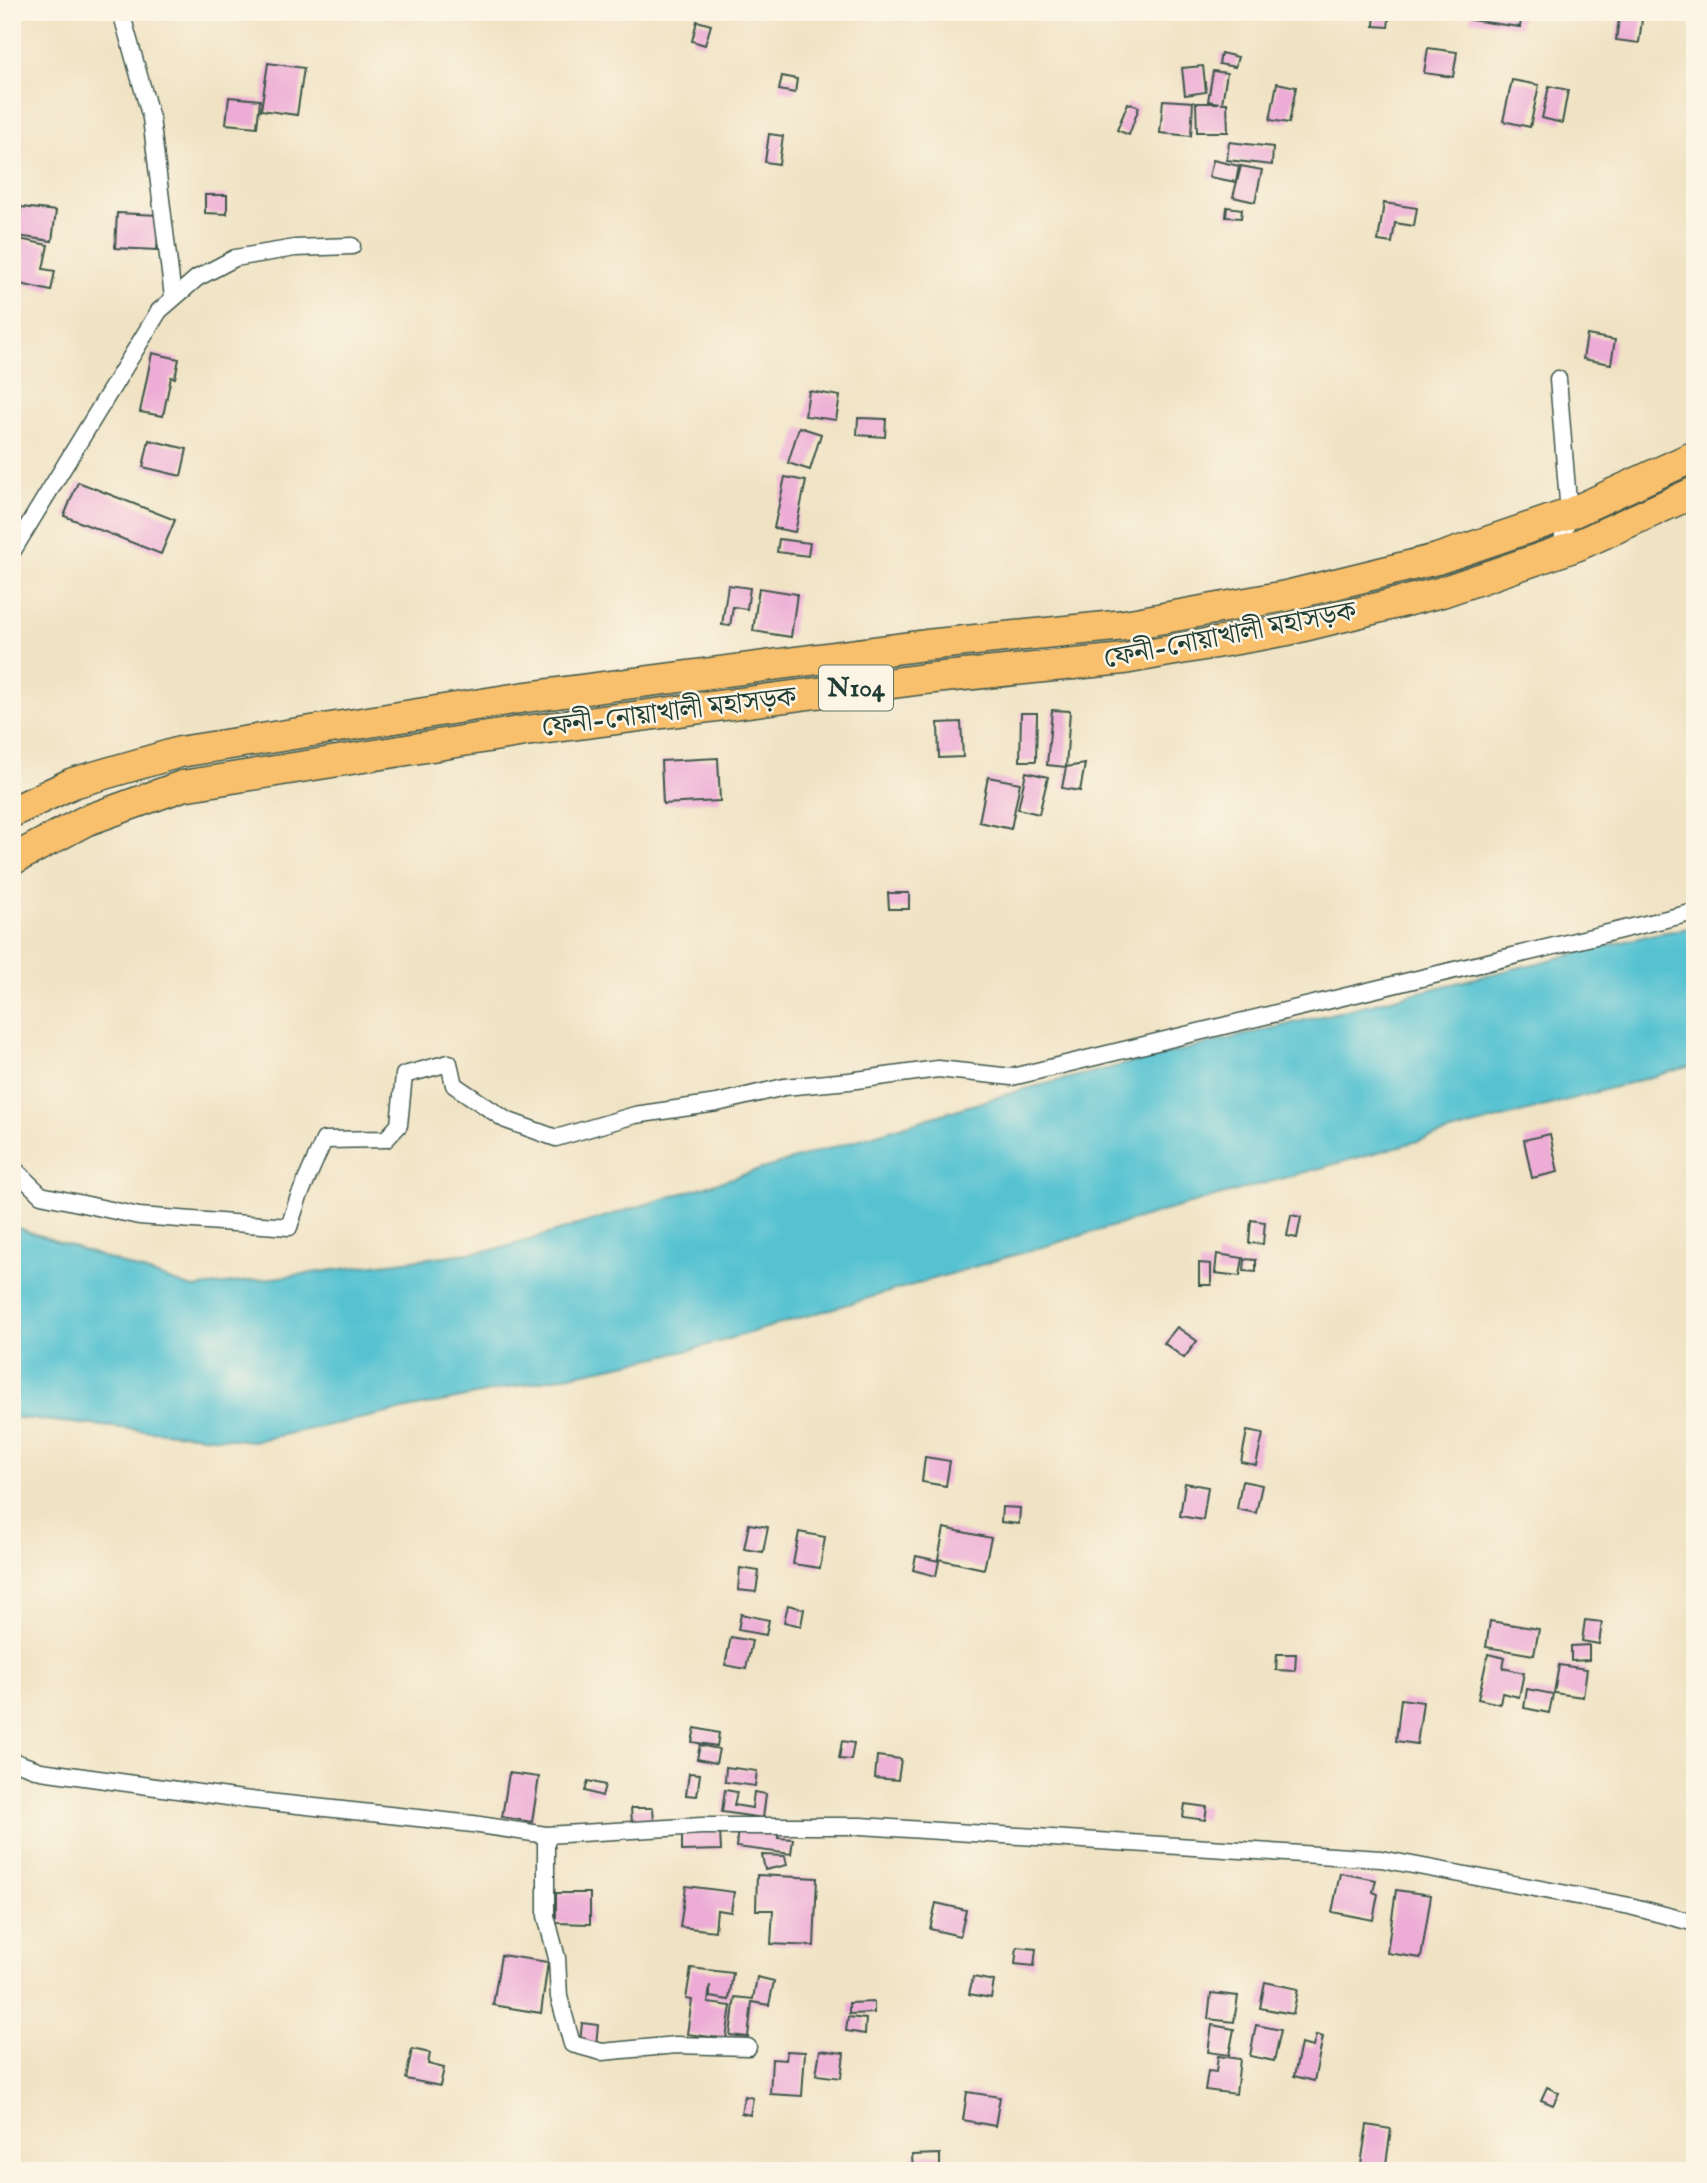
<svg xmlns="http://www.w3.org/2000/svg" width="1707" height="2183" font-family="'IM FELL English','Noto Serif Bengali',serif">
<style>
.water{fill:#57c2d1;stroke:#3b8082;stroke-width:2}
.building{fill:#edacd6}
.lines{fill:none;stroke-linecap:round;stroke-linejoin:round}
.street-casing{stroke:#3e564a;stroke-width:19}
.highway-casing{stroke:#3e564a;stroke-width:33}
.street{stroke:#fff;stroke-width:16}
.highway{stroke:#f8bf6c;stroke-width:30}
.labels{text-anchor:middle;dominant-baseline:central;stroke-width:5;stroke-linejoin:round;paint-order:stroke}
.shield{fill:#fcf5e5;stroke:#617469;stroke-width:2}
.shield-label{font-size:26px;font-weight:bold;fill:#1f3d34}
.street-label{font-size:28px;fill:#1f3d34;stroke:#fcf5e5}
</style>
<rect width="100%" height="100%" fill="#fcf5e5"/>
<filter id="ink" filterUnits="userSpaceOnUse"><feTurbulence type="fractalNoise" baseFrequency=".0143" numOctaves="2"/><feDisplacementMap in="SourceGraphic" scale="14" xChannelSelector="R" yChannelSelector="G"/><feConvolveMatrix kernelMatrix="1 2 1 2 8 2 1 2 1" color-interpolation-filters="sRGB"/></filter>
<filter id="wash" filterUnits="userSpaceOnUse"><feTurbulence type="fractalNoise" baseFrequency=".00686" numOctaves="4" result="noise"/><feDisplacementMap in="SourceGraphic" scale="28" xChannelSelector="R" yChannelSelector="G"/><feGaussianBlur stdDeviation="1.57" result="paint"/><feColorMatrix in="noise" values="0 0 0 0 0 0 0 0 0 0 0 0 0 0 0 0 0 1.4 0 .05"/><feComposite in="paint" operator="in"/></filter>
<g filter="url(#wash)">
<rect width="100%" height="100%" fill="#f0e3c4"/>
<!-- water -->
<path class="water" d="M1695,927V1065L1182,1206L691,1350L253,1441L12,1417V1226L193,1288L499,1249L1021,1090L1655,934Z"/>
<g id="blocks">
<!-- building -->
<g class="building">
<path d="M1375,12H1390L1388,27L1374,26Z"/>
<path d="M1471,12H1522L1520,27L1470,20Z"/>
<path d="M1620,12H1643L1639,43L1616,40Z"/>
<path d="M697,21L711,25L705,45L692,41Z"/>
<path d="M1428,48L1457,52L1453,77L1424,73Z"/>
<path d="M1221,53L1238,57L1235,67L1219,64Z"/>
<path d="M268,63L304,68L297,115L261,110Z"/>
<path d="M1203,66L1206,92L1185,95L1182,68Z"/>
<path d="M1213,71L1227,73L1222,103H1227L1228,132H1197L1196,103H1219L1208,101Z"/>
<path d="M782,76L797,79L795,93L779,90Z"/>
<path d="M1512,80L1539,85L1530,127L1503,121Z"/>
<path d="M1277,83L1296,87L1289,123L1270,120Z"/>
<path d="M1549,86L1568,90L1562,123L1542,118Z"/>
<path d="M229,97L260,100L257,127L226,124Z"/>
<path d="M1163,100L1193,102L1191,136L1160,133Z"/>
<path d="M1128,103L1139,107L1129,135L1117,130Z"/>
<path d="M769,134L783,136L779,164L765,162Z"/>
<path d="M1229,142L1273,147L1272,165L1227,160Z"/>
<path d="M1213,160L1239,166L1236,182L1209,177Z"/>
<path d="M1241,166L1262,170L1255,202L1233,197Z"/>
<path d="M205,195H227V214L205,213Z"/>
<path d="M1384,203L1417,208L1414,226L1395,223L1392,243L1378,241Z"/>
<path d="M21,207L56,211L52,241L17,236Z"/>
<path d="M1227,207L1242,209L1241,218L1226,217Z"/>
<path d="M117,213L159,215L157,250L115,248Z"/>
<path d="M19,239L48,245L43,269L55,271L51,291L12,282Z"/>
<path d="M1587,335L1615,340L1611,364L1583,359Z"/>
<path d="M152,353L179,359L175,378L171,377L163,416L140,412Z"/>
<path d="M809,391L840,396L836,420L805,416Z"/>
<path d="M858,418L886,419L885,437L857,435Z"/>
<path d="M799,427L821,434L810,470L788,463Z"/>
<path d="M149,440L187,449L181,476L143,467Z"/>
<path d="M785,477L806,481L795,532L774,528Z"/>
<path d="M78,482L175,520L161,554L64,516Z"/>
<path d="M779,539L810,543L808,556L777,552Z"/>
<path d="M728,585L750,588L747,609L733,607L730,626L722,625Z"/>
<path d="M759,588L797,594L791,637L753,631Z"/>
<path d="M1052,710L1070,711L1066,767L1047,765Z"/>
<path d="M1021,713H1037L1036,761H1020Z"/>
<path d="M961,722L963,757L939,758L938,723Z"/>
<path d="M718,758L720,801L663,804L661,761Z"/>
<path d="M1085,764L1080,791L1062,788L1066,767Z"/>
<path d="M1026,772L1048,777L1039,814L1018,809Z"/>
<path d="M988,777L1020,783L1011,829L979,822Z"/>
<path d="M888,893H909V909H889Z"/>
<path d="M1550,1134L1558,1172L1532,1178L1524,1140Z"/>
<path d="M1291,1215L1301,1217L1297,1238L1287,1236Z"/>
<path d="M1251,1220L1265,1222L1263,1244L1249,1243Z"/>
<path d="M1217,1254L1243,1258L1240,1276L1215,1273Z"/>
<path d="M1245,1259L1256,1260V1272L1244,1271Z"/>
<path d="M1199,1263L1211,1264V1285H1199Z"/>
<path d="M1177,1327L1197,1341L1184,1358L1164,1343Z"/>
<path d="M1247,1431L1263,1434L1256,1465L1241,1462Z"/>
<path d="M925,1457L950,1461L946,1486L922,1482Z"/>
<path d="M1242,1481L1262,1485L1256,1513L1237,1509Z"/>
<path d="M1185,1483L1208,1487L1203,1520L1180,1516Z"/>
<path d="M1002,1507L1020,1508L1019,1524L1001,1522Z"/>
<path d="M749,1524L768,1527L763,1552L744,1549Z"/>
<path d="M944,1528L991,1538L984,1569L938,1559Z"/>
<path d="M799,1532L825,1537L820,1568L793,1564Z"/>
<path d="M916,1556L939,1561L936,1576L913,1570Z"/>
<path d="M740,1568L759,1571L756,1592L738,1590Z"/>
<path d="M788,1605L804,1609L801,1626L784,1622Z"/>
<path d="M741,1614L769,1620L766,1635L738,1630Z"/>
<path d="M1585,1620L1602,1622L1599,1644L1582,1641Z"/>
<path d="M1490,1621L1539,1629L1534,1655L1486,1647Z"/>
<path d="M731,1637L752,1641L746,1669L725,1665Z"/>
<path d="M1589,1645V1660L1571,1661V1646Z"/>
<path d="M1277,1654H1296L1295,1671L1276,1670Z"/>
<path d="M1488,1654L1505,1658L1503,1668L1524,1673L1519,1697L1502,1693L1500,1704L1478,1699Z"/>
<path d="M1559,1665L1587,1669L1583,1697L1554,1693Z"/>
<path d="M1527,1689L1553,1694L1549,1713L1524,1708Z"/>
<path d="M1401,1699L1423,1702L1417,1744L1396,1741Z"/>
<path d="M695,1728L719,1733L717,1746L692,1742Z"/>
<path d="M842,1741L854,1743L851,1760L839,1759Z"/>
<path d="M700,1745L719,1749L716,1763L697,1759Z"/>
<path d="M877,1756L901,1759L898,1780L875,1778Z"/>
<path d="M726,1767L757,1771L755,1786L725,1782Z"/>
<path d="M509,1773L539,1777L532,1822L502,1817Z"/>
<path d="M689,1773L700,1774L697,1796L686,1795Z"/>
<path d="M588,1781L605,1785L602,1796L585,1791Z"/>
<path d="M725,1790L737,1792L734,1805L752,1808L754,1792L766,1794L763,1818L722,1812Z"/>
<path d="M1185,1804L1207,1807L1205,1820L1183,1817Z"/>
<path d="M631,1808H653L654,1823H632Z"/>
<path d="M738,1828L778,1833V1838L793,1839L791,1854L736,1847Z"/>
<path d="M720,1831L721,1850L682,1851V1832Z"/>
<path d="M762,1855L785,1856L787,1865L765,1870Z"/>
<path d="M1340,1873L1376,1880L1373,1892L1378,1894L1373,1920L1332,1912Z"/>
<path d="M757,1875L817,1878L814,1946L771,1944L773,1910H756Z"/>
<path d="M686,1886L734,1892L731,1912L717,1910L715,1931L680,1927Z"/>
<path d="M1396,1890L1431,1895L1421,1958L1387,1953Z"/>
<path d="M556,1893H590V1924L556,1923Z"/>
<path d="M936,1903L966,1910L960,1936L930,1929Z"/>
<path d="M1017,1947L1036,1949L1034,1966L1015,1964Z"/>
<path d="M501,1955L548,1962L541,2013L493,2005Z"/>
<path d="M691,1968L733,1973L729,2000L710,1997V1985L708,2003L731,2006L726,2039L687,2034L692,2000L686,1999Z"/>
<path d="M757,1977L774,1981L769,2005L752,2002L748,2037L730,2035L735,1997L753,1999Z"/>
<path d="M973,1977L994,1981L991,1998L969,1994Z"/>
<path d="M1265,1982L1298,1989L1293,2014L1260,2008Z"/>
<path d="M1211,1993L1238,1996L1234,2022L1208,2019Z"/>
<path d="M874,2002V2013L849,2014V2003Z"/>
<path d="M848,2017L866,2019L865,2034L846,2031Z"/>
<path d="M582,2023L598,2025L596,2045L580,2043Z"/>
<path d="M1212,2025L1234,2029L1229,2055L1208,2052Z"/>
<path d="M1256,2025L1281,2030L1274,2061L1250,2056Z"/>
<path d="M1316,2035L1323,2037L1314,2081L1294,2076L1301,2044L1313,2047Z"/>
<path d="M412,2049L430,2053L428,2064L444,2068L440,2086L406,2079Z"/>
<path d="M820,2050L844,2053L841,2078L816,2075Z"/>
<path d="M787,2051L805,2052L802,2096L770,2094L772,2059L786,2060Z"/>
<path d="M1218,2056L1240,2059L1236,2094L1205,2090L1208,2071L1216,2072Z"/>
<path d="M1547,2087L1559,2093L1553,2105L1541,2100Z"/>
<path d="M967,2092L1000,2097L995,2126L963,2120Z"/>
<path d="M745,2096L753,2098L750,2115L741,2113Z"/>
<path d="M1367,2125L1391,2129L1385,2171H1360Z"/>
<path d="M940,2154V2171H913L912,2155Z"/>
</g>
</g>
</g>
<g filter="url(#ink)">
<use href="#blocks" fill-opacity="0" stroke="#3e564a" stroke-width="2"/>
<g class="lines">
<defs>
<g id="street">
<path d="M121,12L151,118L173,297"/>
<path d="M1558,379L1569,514L1559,552"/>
<path d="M12,552L159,311L197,278L235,258L295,248L352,246"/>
<path d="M12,1167L41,1195L139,1216L289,1227L298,1199L324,1140L386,1139L399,1125L404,1075L449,1063L454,1085L506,1120L556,1138L635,1115L717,1103L784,1087L849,1081L938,1069L1012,1077L1695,912"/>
<path d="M12,1761L41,1771L242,1799L473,1824L546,1835L702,1826H861L1381,1859L1630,1906L1695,1923"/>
<path d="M546,1835V1916L557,1958L559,1997L572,2044L602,2052L676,2045L748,2047"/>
</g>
<g id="highway">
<path d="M12,812L73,783L180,752L526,697L926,645L1125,625L1286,596L1437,559L1569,514L1695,456"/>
<path d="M12,860L85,821L182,786L525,731L924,679L1124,659L1288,630L1442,592L1576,546L1695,492"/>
</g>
</defs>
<!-- street casing -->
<use href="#street" class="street-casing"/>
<!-- highway casing -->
<use href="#highway" class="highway-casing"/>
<!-- street -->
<use href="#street" class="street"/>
<!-- highway -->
<use href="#highway" class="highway"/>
</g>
</g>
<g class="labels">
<!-- shield labels -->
<rect class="shield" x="819" y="665.5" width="74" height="45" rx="5"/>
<g class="shield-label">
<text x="856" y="688">N104</text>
</g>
<!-- street labels -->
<g class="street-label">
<text transform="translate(1230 636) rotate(-11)">ফেনী-নোয়াখালী মহাসড়ক</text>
<text transform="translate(669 713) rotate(-7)">ফেনী-নোয়াখালী মহাসড়ক</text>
</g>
</g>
<!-- margin -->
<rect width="1707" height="2183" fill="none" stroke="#fcf5e5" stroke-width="42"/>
</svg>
